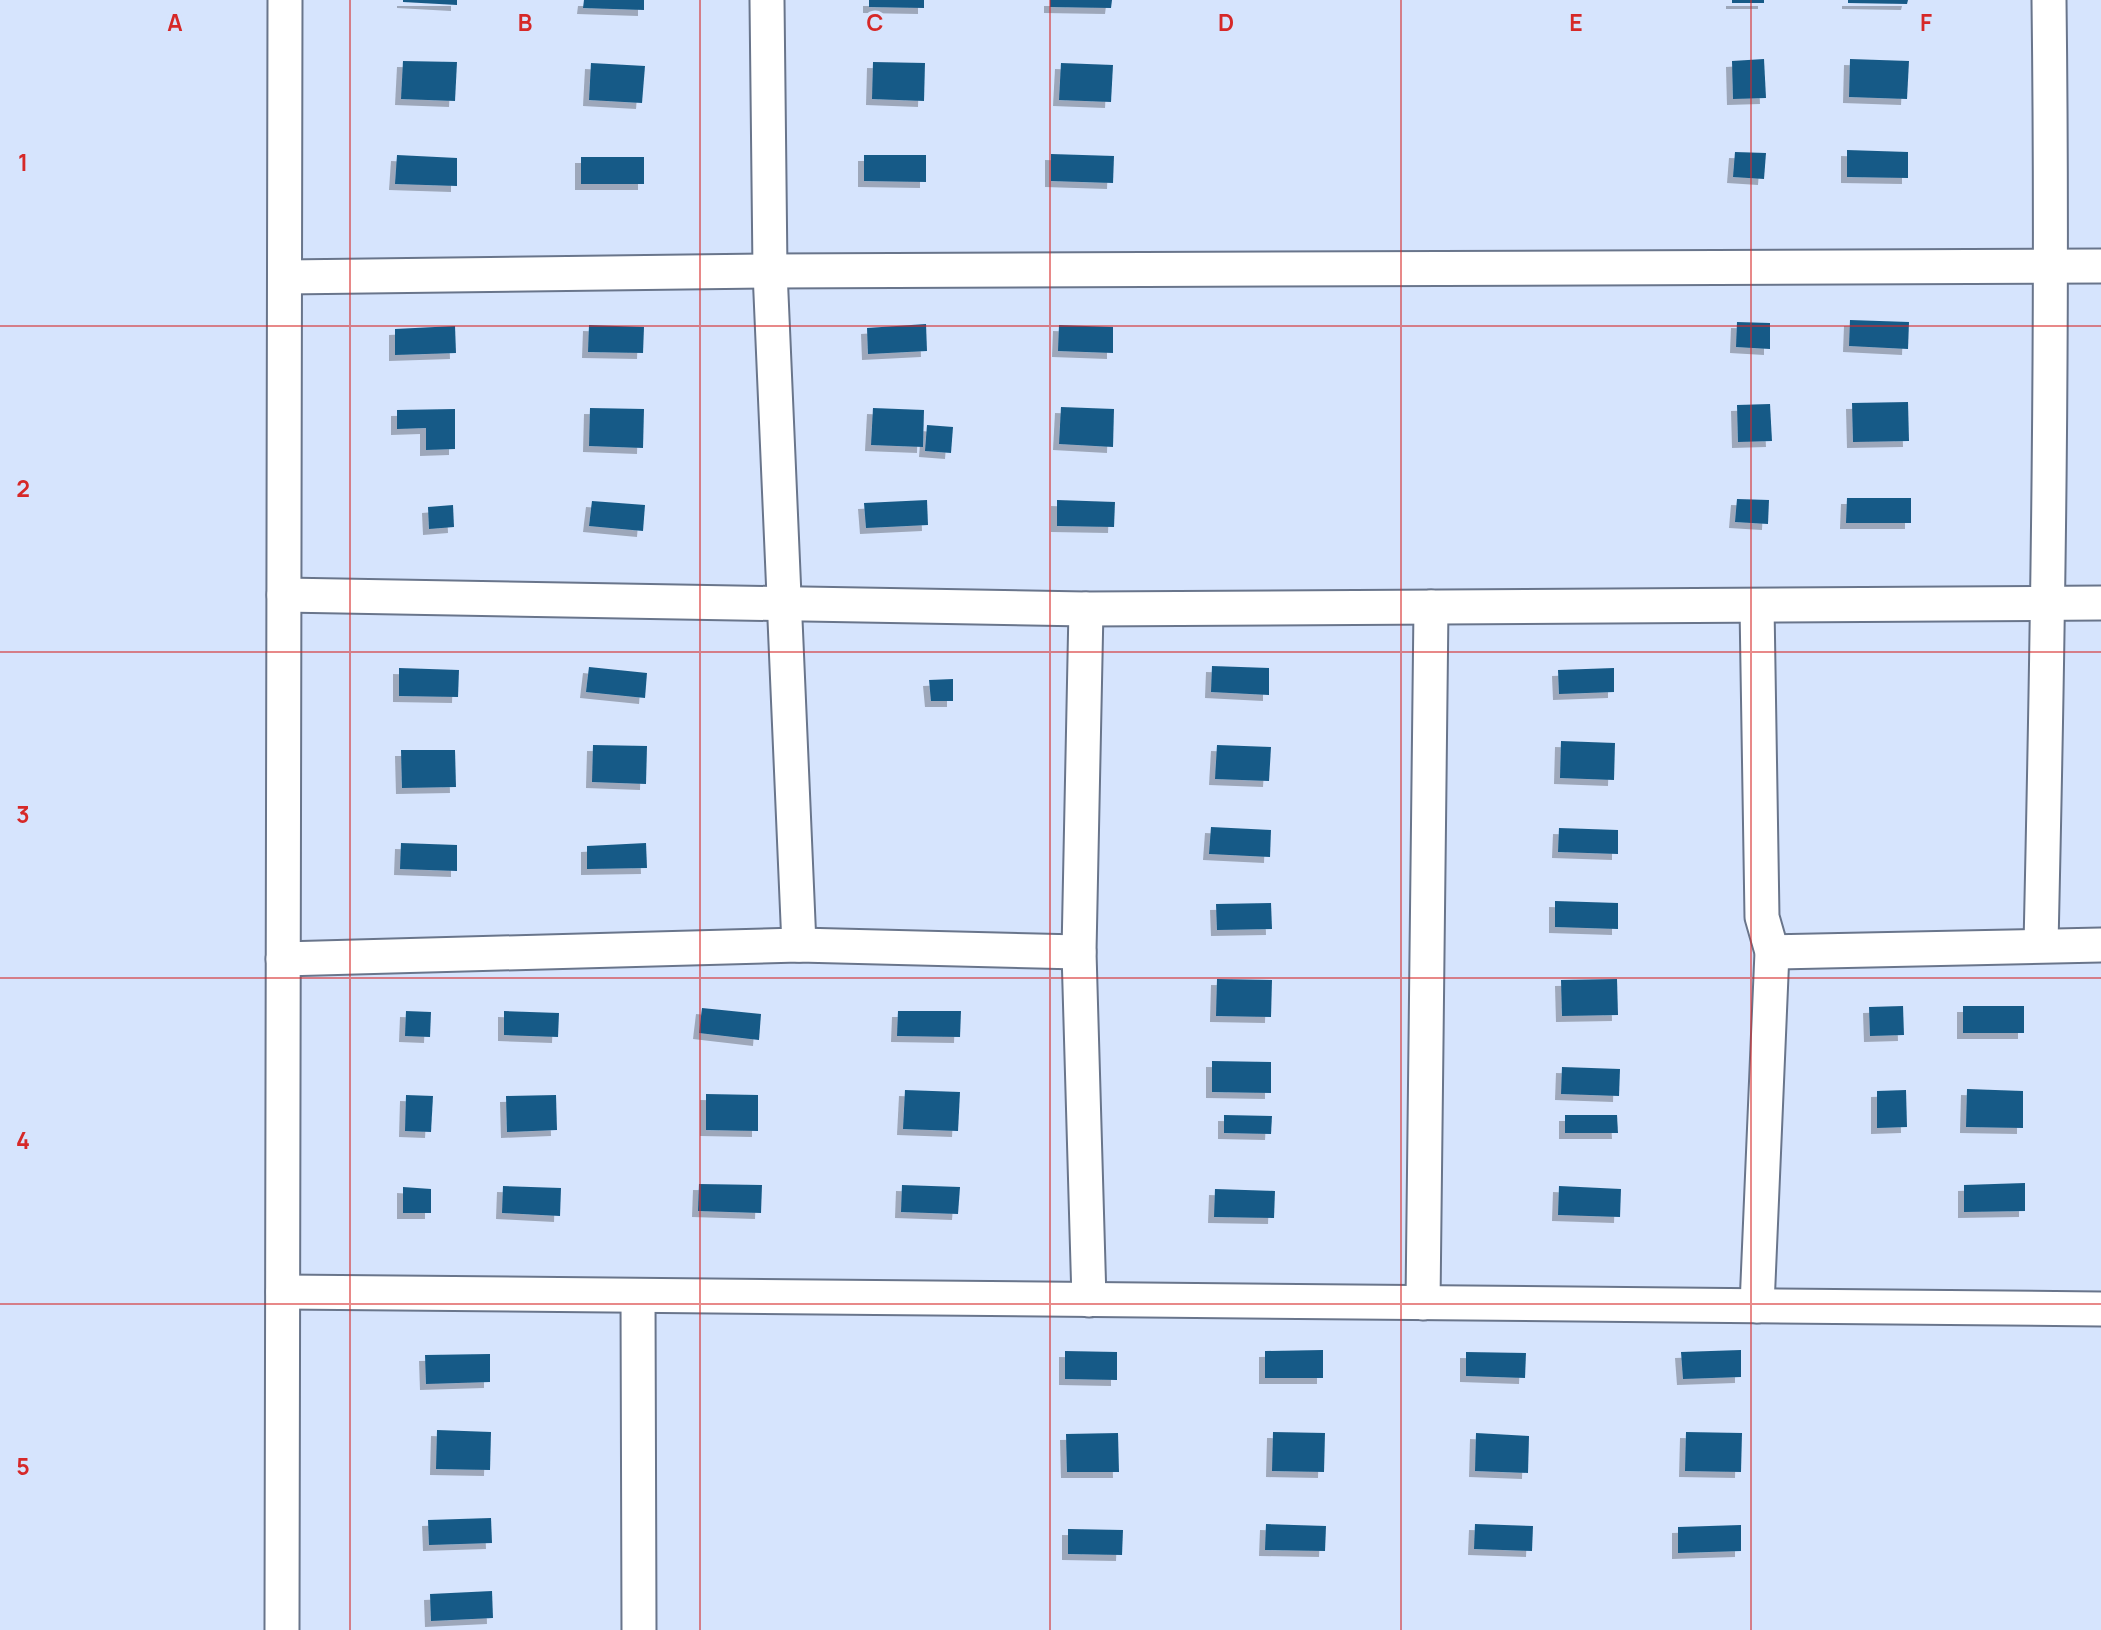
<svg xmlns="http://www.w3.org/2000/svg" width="2101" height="1630" font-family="Manrope,sans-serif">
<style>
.building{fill:#175a87;filter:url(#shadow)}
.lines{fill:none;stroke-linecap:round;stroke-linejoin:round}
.minor-casing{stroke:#69758b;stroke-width:37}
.minor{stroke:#fff;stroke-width:33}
.grid{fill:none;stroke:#d62828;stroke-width:2;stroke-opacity:0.55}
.grid-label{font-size:23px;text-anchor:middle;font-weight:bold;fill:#d62828;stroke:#d6e4fd;stroke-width:7;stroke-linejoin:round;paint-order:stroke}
</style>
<defs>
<filter id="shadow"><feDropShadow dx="-6" dy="6" stdDeviation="0" flood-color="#0004"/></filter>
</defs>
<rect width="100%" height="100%" fill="#d6e4fd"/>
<!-- building -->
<g class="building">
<path d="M403,0H457V5L403,2Z"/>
<path d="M584,0H644V10L583,8Z"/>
<path d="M869,0H924V8L869,7Z"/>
<path d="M1050,0H1112L1111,8L1050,7Z"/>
<rect x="1732" y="0" width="32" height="3"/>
<path d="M1848,0H1908L1907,4L1848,3Z"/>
<path d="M1764,59L1766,98L1733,99L1732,61Z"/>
<path d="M1850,59L1909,61L1907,99L1849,97Z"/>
<path d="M403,61L457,62L455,101L401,99Z"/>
<path d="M873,62L925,63L924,101L872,99Z"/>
<path d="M591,63L645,66L642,103L589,100Z"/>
<path d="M1061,63L1113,65L1111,102L1059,100Z"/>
<path d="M1847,150L1908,152V178L1847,177Z"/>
<path d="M1735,152L1766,153L1764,179L1733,177Z"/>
<path d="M1051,154L1114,156L1113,183L1051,181Z"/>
<path d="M397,155L457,158V186L395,184Z"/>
<path d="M864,155H926V182L864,181Z"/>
<rect x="581" y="157" width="63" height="27"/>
<path d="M1850,320L1909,322L1908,349L1849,346Z"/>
<path d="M1737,322L1770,323V349L1736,347Z"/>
<path d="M926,324L927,351L868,354L867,328Z"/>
<path d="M589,325L644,327L643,353L588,352Z"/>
<path d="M1059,325L1113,327V353L1058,351Z"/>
<path d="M455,326L456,353L395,355V329Z"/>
<path d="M1908,402L1909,441L1853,442L1852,403Z"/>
<path d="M1770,404L1772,441L1738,442L1737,405Z"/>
<path d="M1061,407L1114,409L1113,447L1059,444Z"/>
<path d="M590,408L644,409L643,448L589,446Z"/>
<path d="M873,408L924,410L923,447L871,445Z"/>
<path d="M455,409V449L426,450V428L397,429V410Z"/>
<path d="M927,425L953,427L951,453L925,451Z"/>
<path d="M1847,498H1911V523H1846Z"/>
<path d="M1737,499L1769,500L1768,524L1735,522Z"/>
<path d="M927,500L928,525L866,528L864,503Z"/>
<path d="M1057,500L1115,502L1114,527L1057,526Z"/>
<path d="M592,501L645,505L643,531L589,526Z"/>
<path d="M453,505L454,527L429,529L428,507Z"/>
<path d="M1212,666L1269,668V695L1211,692Z"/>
<path d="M589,667L647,673L645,698L586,692Z"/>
<path d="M399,668L459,670L458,697L399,696Z"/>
<path d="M1614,668V692L1559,694L1558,670Z"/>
<path d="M953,679V701H931L929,680Z"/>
<path d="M1561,741L1615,743L1614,780L1560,778Z"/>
<path d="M593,745L647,746L646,784L592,782Z"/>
<path d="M1217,745L1271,747L1269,781L1215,779Z"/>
<path d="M401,750H455L456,787L402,788Z"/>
<path d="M1211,827L1271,830L1270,857L1209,854Z"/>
<path d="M1559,828L1618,830V854L1558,852Z"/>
<path d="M401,843L457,845V871L400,869Z"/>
<path d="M646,843L647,868L587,869V846Z"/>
<path d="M1555,901L1618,903V929L1555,927Z"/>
<path d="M1271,903L1272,929L1217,930L1216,904Z"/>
<path d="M1217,979L1272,980L1271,1017L1216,1016Z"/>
<path d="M1617,979L1618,1015L1562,1016L1561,980Z"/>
<path d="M1903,1006L1904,1035L1870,1036L1869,1007Z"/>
<rect x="1963" y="1006" width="61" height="27"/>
<path d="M702,1008L761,1014L759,1040L699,1033Z"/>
<path d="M406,1011L431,1012L430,1037L405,1036Z"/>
<path d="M504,1011L559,1013L558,1037L504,1035Z"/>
<path d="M898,1011H961L960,1037L897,1036Z"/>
<path d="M1212,1061L1271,1062V1093L1212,1092Z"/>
<path d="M1562,1067L1620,1069L1619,1096L1561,1094Z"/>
<path d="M1967,1089L2023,1091V1128L1966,1127Z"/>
<path d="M905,1090L960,1092L958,1131L903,1129Z"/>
<path d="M1906,1090L1907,1127L1877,1128V1091Z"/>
<path d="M706,1094L758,1095V1131L706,1130Z"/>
<path d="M406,1095L433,1096L431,1132L405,1131Z"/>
<path d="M556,1095L557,1130L507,1132L506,1096Z"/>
<path d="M1224,1115L1272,1116L1271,1134L1224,1133Z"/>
<path d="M1565,1115H1617L1618,1133H1565Z"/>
<path d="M2025,1183V1211L1964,1212V1185Z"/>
<path d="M699,1184L762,1185L761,1213L698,1211Z"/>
<path d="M902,1185L960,1187L958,1214L901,1212Z"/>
<path d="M503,1186L561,1188L560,1216L502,1213Z"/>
<path d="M1559,1186L1621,1189L1620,1217L1558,1215Z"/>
<path d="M403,1187L431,1189V1213H403Z"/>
<path d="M1215,1189L1275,1191L1274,1218L1214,1217Z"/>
<path d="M1323,1350V1378H1265V1351Z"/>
<path d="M1741,1350V1377L1683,1379L1681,1352Z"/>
<path d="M1065,1351L1117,1352V1380L1065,1379Z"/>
<path d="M1466,1352L1526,1353L1525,1378L1466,1376Z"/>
<path d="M490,1354V1382L426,1384L425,1355Z"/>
<path d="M437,1430L491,1432L490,1470L436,1469Z"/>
<path d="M1273,1432L1325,1433L1324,1472L1272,1471Z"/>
<path d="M1686,1432L1742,1433L1741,1472L1685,1471Z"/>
<path d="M1118,1433L1119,1472H1067L1066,1434Z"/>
<path d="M1476,1433L1529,1436L1528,1473L1475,1471Z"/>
<path d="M491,1518L492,1543L429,1545L428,1520Z"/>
<path d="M1266,1524L1326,1526L1325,1551L1265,1550Z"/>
<path d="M1475,1524L1533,1526L1532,1551L1474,1549Z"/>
<path d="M1741,1525V1551L1678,1553V1527Z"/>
<path d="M1068,1529L1123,1530L1122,1555L1068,1554Z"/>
<path d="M492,1591L493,1618L431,1621L430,1594Z"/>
</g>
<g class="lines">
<defs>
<g id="minor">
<path d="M767,0L770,271L799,945"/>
<path d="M285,277L770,271L2101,266"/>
<path d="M284,595L1086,609L2101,603"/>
<path d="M1757,606L1762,917L1772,952L1757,1306"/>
<path d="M1086,609L1079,952L1089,1300"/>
<path d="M2041,945C2048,630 2053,315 2049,0"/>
<path d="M1772,952L2101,945"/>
<path d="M283,959L799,945L1079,952"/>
<path d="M283,1292L2101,1309"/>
<path d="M638,1296L639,1630"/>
<path d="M1423,1303L1431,607"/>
<path d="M282,1630L285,0"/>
</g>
</defs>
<!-- minor casing -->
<use href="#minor" class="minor-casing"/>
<!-- minor -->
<use href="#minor" class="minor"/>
</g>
<!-- grid -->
<path class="grid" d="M350,0V1630M700,0V1630M1050,0V1630M1401,0V1630M1751,0V1630M0,326H2101M0,652H2101M0,978H2101M0,1304H2101"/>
<g class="grid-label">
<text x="175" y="31">A</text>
<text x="525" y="31">B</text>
<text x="875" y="31">C</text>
<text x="1226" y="31">D</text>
<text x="1576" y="31">E</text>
<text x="1926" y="31">F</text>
<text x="23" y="171">1</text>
<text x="23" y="497">2</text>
<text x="23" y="823">3</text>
<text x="23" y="1149">4</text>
<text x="23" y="1475">5</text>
</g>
</svg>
